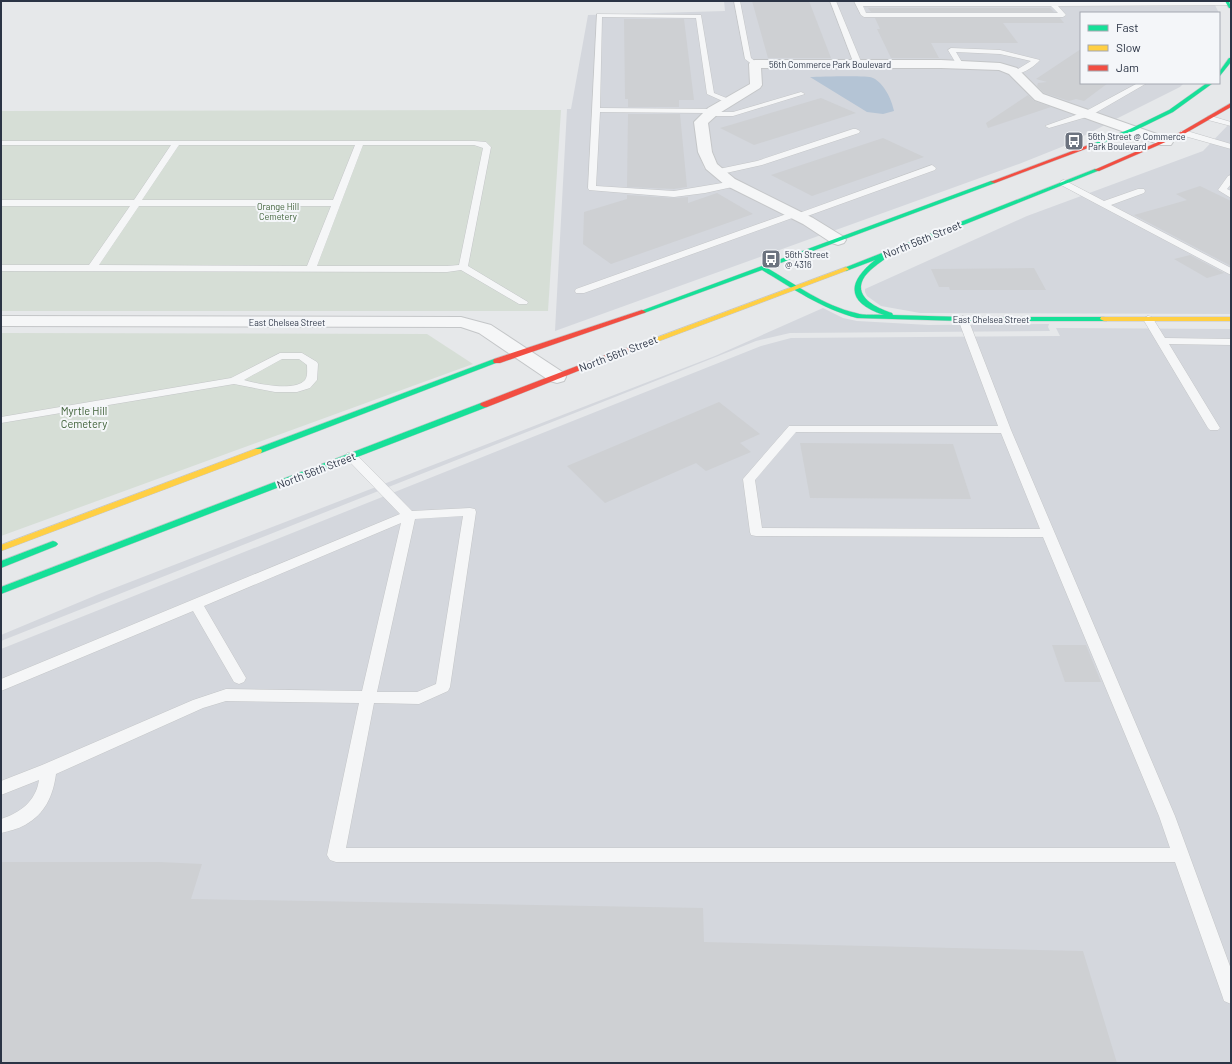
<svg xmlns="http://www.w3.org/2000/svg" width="1232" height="1064" font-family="Barlow,sans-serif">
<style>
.built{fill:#d4d7dd}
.green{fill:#d6ded6}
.water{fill:#b4c4d5}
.building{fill:#ced0d3}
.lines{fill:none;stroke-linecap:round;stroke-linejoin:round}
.lane-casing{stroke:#c4c6c8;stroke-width:1}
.street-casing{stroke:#c4c6c8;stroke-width:2}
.fast-casing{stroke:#c4c6c8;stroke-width:1}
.slow-casing{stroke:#c4c6c8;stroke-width:1}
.jam-casing{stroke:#c4c6c8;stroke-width:1}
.lane{fill:#f5f6f7;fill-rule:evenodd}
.street{fill:#f5f6f7;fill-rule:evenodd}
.fast{fill:#16e098;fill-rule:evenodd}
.slow{fill:#ffcf43;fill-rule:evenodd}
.jam{fill:#f24e42;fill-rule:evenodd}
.labels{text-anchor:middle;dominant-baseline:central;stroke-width:4;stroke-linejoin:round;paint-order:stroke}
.far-street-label{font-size:9px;fill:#2b3445;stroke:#f4f6f9}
.far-poi-label{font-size:9px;fill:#2b3445;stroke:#f4f6f9;text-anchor:start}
.far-park-label{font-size:9px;fill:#3f6138;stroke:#f4f6f9}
.street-label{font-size:11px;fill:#2b3445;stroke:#f4f6f9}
.park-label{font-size:11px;fill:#3f6138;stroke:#f4f6f9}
</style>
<rect width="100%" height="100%" fill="#e6e8ea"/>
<!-- built -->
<g class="built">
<path d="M724,1H1213L1219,13V15V13H1081V83H1184L1180,87L1114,120L1044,96L1019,71L754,61L748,64L750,84L708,109L694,122L698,152L704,168L724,184L802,223L821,235L555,331L567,109H571L588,15L725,11Z"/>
<path d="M761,66H943L998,69L1008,72L1035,99L1107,124L1064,146L1019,164L833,231L813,218L736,180L718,165L713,152L708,123L719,112L762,87Z"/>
<path d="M1231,122V314L920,313L881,306L867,296L865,292V289L1027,216L1203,151Z"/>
<path d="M823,308L843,318L857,321L929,325L1049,324L1048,327L1050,331L790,333L756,341L1,641V635L99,594L715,356Z"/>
<path d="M1056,328L1231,329V1063H1V649L761,346L791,338L1060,336Z"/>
</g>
<!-- green -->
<g class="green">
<path d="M561,110L548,311H1V111Z"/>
<path d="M1,333L427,334L473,364L1,536Z"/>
</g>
<!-- water -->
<path class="water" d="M810,77C820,77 867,75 873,78C884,83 892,100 894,111L883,114L867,112Z"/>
<!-- building -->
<g class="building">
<path d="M752,1H809L831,58H768Z"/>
<path d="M868,8H1050L1054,12H871Z"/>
<path d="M875,18H1060L1064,23H1003L1018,43H931L939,58H891L877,29H880Z"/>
<path d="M624,19H684L694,100H679V107H628V99H625Z"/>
<path d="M1081,49V83H1108L1084,101L1076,99L1069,101L1044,93L1037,86L1038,83L1047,82L1036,79Z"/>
<path d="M1028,95L1034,101L1051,107L988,128L986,123Z"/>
<path d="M821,98L856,113L754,145L720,128Z"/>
<path d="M628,114H680L687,187L674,189L627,187Z"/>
<path d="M883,138L924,157L812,196L771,175Z"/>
<path d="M1200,186L1231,201V266L1134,215L1187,200L1176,194Z"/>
<path d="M717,193L753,214L611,264L583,244L584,212L627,199V195L674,198L688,197V203Z"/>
<path d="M1190,255L1224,273L1207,278L1174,259Z"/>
<path d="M1034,268L1046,290H950L949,287H939L931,269Z"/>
<path d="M719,402L760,434L740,443L751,452L706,471L696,463L605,503L567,466Z"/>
<path d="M800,443L953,444L971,499L810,498Z"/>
<path d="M1052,645H1086L1101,682H1065Z"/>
<path d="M1,862H160L202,864L191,899L703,908L704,942L1083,951L1117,1063H1Z"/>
</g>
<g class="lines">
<defs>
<g id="lane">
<path d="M734,1H740L751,58L757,63V65H753L745,59Z"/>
<path d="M830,1H836L862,64L860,65L854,64Z"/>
<path d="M854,1L1229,2L1231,3V5L1058,6L1066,15L1063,17H864L861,15ZM863,6H1051L1058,13H866Z"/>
<path d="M597,14L701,15L714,93L734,101L733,103H727L707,94L696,18L602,17L600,108L713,109H716V112H733L801,92L805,94L733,116H706V113L600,112L596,186L674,191L734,181L738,184L737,186L705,193L674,197L589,190L588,188Z"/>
<path d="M951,48L1000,50L1040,60C1034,67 1022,75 1012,74V70L1018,69L1031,61L1000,54L956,52L963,64L959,66L957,65L948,50Z"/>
<path d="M1138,83H1147L1090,116L1049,128L1045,126L1084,112Z"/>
<path d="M1208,116H1211L1231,122V126L1208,120Z"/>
<path d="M853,129H856L860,131L859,133L762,165L717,175L713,172L714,170L757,161Z"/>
<path d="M1181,131H1187L1231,144V149L1181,135Z"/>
<path d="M1,141H474L486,142L491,147L468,266L528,302L527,304H519L461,270L447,272L1,271V265H89L130,206H1V200H134L171,145H1ZM179,145H355L333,200H142ZM363,145H474L483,148L459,265L447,266H317ZM139,206H331L307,266L99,265Z"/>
<path d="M932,165L936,168L935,170L802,218L799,219L795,217L584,293H576L575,291L576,289L792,212L799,213Z"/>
<path d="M1231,175V184L1227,189L1231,191V198L1218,190L1228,176Z"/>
<path d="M1064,180L1104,201L1138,189H1144L1145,191L1144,193L1111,205L1231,268V275L1061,185L1060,183L1061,181Z"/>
<path d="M963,316L968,319L1011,430L1175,816L1231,969V1004L1224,1001L1222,995L1175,862H336L330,860L327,855L359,703L226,701L203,708L56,774C53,796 45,814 25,825C18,829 9,831 1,833V819C20,813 36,801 39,780L1,795V781L42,765L193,700L226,689L362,691L401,523L204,606L246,678L244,682L239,684L234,682L193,611L1,691V679L400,514L347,459L345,456L347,453H355L412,511L470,508L475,509L476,512L450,687L448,691L419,704L374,703L346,848H1170L1159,816L1043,537L756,536L751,535L750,532L743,479L789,426H998L958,319ZM796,432L1001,433L1040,529L762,528L755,480ZM463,516L436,684L417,692H377L415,519Z"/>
<path d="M1148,316L1152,317L1165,338L1231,339V345L1169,344L1220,428L1218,430H1210L1208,428L1143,319Z"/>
<path d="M280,353H302L317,362L318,364L317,380L310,388L297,392H275L234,384L1,423V417L231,378ZM282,359H299L307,365C307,370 308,376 305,380C295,392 257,384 244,380Z"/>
</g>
<g id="street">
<path d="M755,60H941L1000,63L1017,68L1043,94L1171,139L1173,142L1171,145H1161L1035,100L1009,74L999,70L941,68H761L762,85L760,88L718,114L708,123L712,152L717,164L735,179L813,218L844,237L846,240L844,243L838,245L832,243L803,224L725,185L706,169L698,152L694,122L708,108L750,84L749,64L751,61Z"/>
<path d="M1,316L461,317L491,325L564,373L566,377L564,381L557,383L550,381L479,333L461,327L1,326Z"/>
</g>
<g id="fast">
<path d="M1225,1H1229L1231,8H1229Z"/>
<path d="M1229,58H1231V62L1219,77V72Z"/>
<path d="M1207,83H1213L1173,112L1134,131L1095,146L1090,145L1130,129L1169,110Z"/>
<path d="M1095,169L1100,170L891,254C883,261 872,267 865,276C851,296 876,308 892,313L893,315L963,317H1104L1108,319L1107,321H963L857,318C822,309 792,288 762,270L644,313H640L638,312L991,181H995V183L767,268C795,284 824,306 856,313C865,316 875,314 884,315C847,303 846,283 875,260L846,271L843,269L844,268Z"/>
<path d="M494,359H500L501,361L261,453H255L254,451L255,449Z"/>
<path d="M481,403H484L488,405L487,407L1,594V587Z"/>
<path d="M53,541L56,542L58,544L56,546L1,568V561Z"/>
</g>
<g id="slow">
<path d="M846,267L849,269L848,270L630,352H624L623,350Z"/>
<path d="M1101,317H1231V321H1104L1100,319Z"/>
<path d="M255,449H261L262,451L261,453L1,551V545Z"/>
</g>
<g id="jam">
<path d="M1231,103V107L1184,134L1099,171L1094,170L1181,132Z"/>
<path d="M1091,144L1096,145L995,183L990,182Z"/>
<path d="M642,310L646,312L644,313L500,363H494L493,361L494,359Z"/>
<path d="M624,348H630L631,350L487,407H484L480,405L481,403Z"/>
</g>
</defs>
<!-- lane casing -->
<use href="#lane" class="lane-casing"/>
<!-- street casing -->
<use href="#street" class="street-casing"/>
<!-- fast casing -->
<use href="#fast" class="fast-casing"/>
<!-- slow casing -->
<use href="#slow" class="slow-casing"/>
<!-- jam casing -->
<use href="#jam" class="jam-casing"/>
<!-- lane -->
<use href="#lane" class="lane"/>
<!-- street -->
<use href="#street" class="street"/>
<!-- fast -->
<use href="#fast" class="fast"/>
<!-- slow -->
<use href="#slow" class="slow"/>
<!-- jam -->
<use href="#jam" class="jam"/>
</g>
<!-- icons -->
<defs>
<symbol id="bus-square" viewBox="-11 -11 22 22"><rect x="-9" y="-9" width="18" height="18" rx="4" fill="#6c737f" stroke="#f4f6f9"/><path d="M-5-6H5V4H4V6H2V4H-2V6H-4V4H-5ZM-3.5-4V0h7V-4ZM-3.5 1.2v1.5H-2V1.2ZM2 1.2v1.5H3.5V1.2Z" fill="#fff"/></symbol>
</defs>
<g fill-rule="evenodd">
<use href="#bus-square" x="1063" y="130" width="22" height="22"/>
<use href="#bus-square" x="760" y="248" width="22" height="22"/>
</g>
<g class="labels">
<!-- far-street labels -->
<g class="far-street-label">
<text x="830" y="64">56th Commerce Park Boulevard</text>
<text x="991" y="319">East Chelsea Street</text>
<text x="287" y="322">East Chelsea Street</text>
</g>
<!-- far-poi labels -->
<g class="far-poi-label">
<text x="1088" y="136">56th Street @ Commerce<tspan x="1088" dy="10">Park Boulevard</tspan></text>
<text x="785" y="254">56th Street<tspan x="785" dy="10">@ 4316</tspan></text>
</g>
<!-- far-park labels -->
<g class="far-park-label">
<text x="278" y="206">Orange Hill<tspan x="278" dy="10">Cemetery</tspan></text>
</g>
<!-- street labels -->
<g class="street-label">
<text transform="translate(922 239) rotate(-22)">North 56th Street</text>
<text transform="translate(618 353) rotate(-21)">North 56th Street</text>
<text transform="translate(316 470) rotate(-21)">North 56th Street</text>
</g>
<!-- park labels -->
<g class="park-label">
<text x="84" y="410">Myrtle Hill<tspan x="84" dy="13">Cemetery</tspan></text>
</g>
</g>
<!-- border -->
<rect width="1232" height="1064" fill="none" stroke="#2b3445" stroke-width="4"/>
<!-- legend -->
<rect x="1080" y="12" width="140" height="72" fill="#f4f6f9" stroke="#a4a8b1"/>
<rect x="1088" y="25" width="20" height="6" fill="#16e098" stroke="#a4a8b1"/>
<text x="1116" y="32" font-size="12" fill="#2b3445">Fast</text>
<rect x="1088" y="45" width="20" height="6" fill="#ffcf43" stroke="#a4a8b1"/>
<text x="1116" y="52" font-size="12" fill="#2b3445">Slow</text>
<rect x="1088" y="65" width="20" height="6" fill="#f24e42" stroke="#a4a8b1"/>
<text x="1116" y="72" font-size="12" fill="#2b3445">Jam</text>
</svg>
